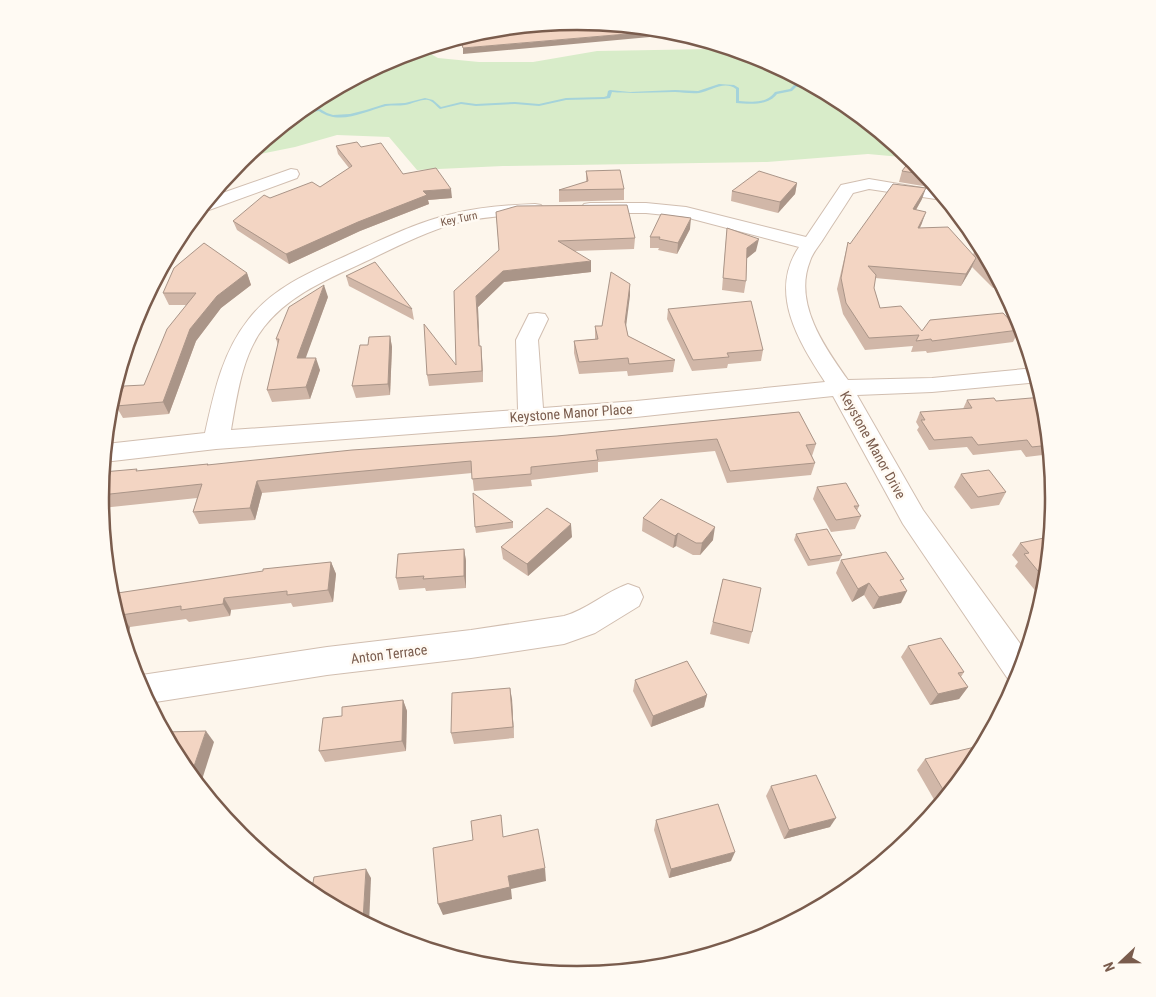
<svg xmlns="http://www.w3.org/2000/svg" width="1156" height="997" font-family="'Roboto Condensed',sans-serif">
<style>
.green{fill:#d8ecc9}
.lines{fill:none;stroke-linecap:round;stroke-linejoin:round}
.stream{fill:#a5d3da;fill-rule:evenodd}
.minor-casing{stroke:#d1beb0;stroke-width:2}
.minor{fill:#fff;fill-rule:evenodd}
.wall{fill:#d1b7a8}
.shaded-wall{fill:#aa9588}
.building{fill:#f3d5c3;stroke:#aa9588}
.labels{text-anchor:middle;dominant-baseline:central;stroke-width:5;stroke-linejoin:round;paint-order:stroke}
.far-street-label{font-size:11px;fill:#7a5c4d;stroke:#fffaf3}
.street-label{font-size:14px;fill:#7a5c4d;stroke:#fffaf3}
.rim{fill:none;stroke:#7a5c4d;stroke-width:2.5}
</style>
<rect width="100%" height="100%" fill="#fdf6ec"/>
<!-- green -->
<path class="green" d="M724,47L761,58L843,102L912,158L868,154L767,162L503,166L417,170L389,137L337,135L295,147L246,157L313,102L396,57L422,49L438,58L479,62H533L597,51L712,49Z"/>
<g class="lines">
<!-- stream -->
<path class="stream" d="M719,84L734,85L739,88V101C752,102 766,104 775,92L790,89L794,85L810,84L813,86L796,87L792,91L777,94C768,106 750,104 736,103V89C724,80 711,91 699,93C691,94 682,92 675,92C653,92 634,94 612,92L610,98L604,99L566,100L539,106L515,104L476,106L461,104L440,109C436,106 433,101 428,100C420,99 413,104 405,105C399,106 392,105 386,106C365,111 340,126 319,111L298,114L301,112L320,109L327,113L333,115L350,114L366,110L385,104L405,103L425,98L433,100L441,107L461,102L476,104L515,102L539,104L566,98L604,97L607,96L608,91L610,90L630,92L675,90L698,91Z"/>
<defs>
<g id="minor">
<path d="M515,30L519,31L521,34L519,37L462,42L457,39L475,33Z"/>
<path d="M291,169L297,170L299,174L297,178L209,210L200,211L211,197Z"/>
<path d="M869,179L940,191L949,201L869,189L853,193C843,209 832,225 822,241C818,247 812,254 810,261C793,303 825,348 848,380L932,378L1035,368L1039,382L932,392L857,395L923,510L1027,653L1017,685L1010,682L903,524L833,396L636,417L216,449L104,462L106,444L205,433C214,393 222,353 248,320C276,283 323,267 363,248C392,235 421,221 452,214C479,207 507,205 535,204L541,205L544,209L541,213L535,214C509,215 482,217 456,223C429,231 404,243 379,255C339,275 293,290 264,327C242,355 237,396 231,430L518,410L516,340L529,314L537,313L545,314L548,319L538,340L543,408L636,401L825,382C799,342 768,293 799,247L685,217L646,213H590L584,212L581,208L584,204L590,203H646L686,207L806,237L841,185Z"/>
<path d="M628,584L639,588L643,597L639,606L595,633L564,644L471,658L327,675L149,703L135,676L327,647L471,630L564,616C587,610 605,592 628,584Z"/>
</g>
</defs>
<!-- minor casing -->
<use href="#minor" class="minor-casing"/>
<!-- minor -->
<use href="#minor" class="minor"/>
</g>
<!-- wall -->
<g class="wall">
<path d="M336,146L361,147L403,174L452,198L428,200L429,204L360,231L289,264L237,230L233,221L270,198L320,187L349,168L338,154Z"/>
<path d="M916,161L933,182L929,187L899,182L902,171Z"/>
<path d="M586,171L624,189V200L559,202V190L586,182Z"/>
<path d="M797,183L795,194L778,213L731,201L732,191Z"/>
<path d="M922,199L916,210L922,223L920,228L973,255L974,252H985L1005,289L993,288L972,267L961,286L875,278L874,288L880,308L922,331L1019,330L1013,342L927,353L926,351L911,352L913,346L865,350L843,314L837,289L848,242L850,244Z"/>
<path d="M496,212L635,238L634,249L575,251L591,272L504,282L478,307L479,346H481L482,357L483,382L429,386L427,375L456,365L499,250Z"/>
<path d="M727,228L756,251L747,258L746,281L744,293L722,290L726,239Z"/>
<path d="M690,229L677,254L658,250L659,248H650V237Z"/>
<path d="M247,273L251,285L221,308L196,341L169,414L123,418L116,406L144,385L186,305H169L163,293Z"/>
<path d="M346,276L412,309L414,320L349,286Z"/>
<path d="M630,284L626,325L628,336L675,360L673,372L628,376L627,371L579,374L574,353V341L595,339V326H602Z"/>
<path d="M328,297L305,358L320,370L310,399L272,402L267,390L278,345L276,339Z"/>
<path d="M668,309L763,350L761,361L728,364L727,368L692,371L667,319Z"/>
<path d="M390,336L392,347L390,395L356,398L352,386Z"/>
<path d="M967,400L996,401L1046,406L1051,454L1026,457L1021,450L973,455L967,447L929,450L917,430L919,427L916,422L920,412L963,409Z"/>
<path d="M799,412L816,444L812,456L815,463L811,475L727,483L715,451L598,462V472L531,480L532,486L474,491L472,473L262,493L255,520L199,524L193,512L197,498L102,508L101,498L103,472L138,471L208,464L209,465L557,436Z"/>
<path d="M961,474L1006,492L999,505L971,509L954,487Z"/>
<path d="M817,487L859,506L857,511L861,516L855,529L831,532L813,499Z"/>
<path d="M643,518L713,540L700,555H693L676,546L673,548L642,531Z"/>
<path d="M513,522V528L476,533L475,527Z"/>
<path d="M796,534L842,555L839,561L808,566L794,540Z"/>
<path d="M572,537L528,576L503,559L501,547Z"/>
<path d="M1020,543L1051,545L1046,592L1038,594L1015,566L1018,562L1012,555Z"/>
<path d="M464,549L466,561V588L426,591L425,588L399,590L396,578Z"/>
<path d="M841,560L902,583L901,603L873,609L864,595L852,602L836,573Z"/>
<path d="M331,562L336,574L333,602L293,607L291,603L231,610L230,616L189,622L186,619L130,627L129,633L123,634L111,594Z"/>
<path d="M723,579L752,632L749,644L710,634Z"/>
<path d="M908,646L964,672L961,677L968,687L959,699L930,705L901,657Z"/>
<path d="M635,680L707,695L704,707L651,727L633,691Z"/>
<path d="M512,699L514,738L454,744L451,733Z"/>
<path d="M403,700L407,711L406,751L325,762L319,751Z"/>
<path d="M925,759L975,764L944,801L936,803L917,770Z"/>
<path d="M771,786L830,827L784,839L766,796Z"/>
<path d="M656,820L731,861L669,878L654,830Z"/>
</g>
<!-- shaded-wall -->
<g class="shaded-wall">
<path d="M578,21L587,22L490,30Z"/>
<path d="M650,32V37L463,54V48Z"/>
<path d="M797,183L795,194L778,213L780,202Z"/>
<path d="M926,188L922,199L910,220L913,209Z"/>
<path d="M451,189L452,198L428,200L429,204L360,231L289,264L286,254L423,191Z"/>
<path d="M926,212L922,223L914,239L918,228Z"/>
<path d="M691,218L690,229L677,254L678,243Z"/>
<path d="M759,239L756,251L745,260L747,248Z"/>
<path d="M976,258L971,269L961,286L966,274Z"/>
<path d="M591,261V272L504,282L478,307L480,357L476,296L503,271Z"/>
<path d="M247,273L251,285L221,308L196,341L169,414L163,402L190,329L217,296Z"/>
<path d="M630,284V296L625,334V322Z"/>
<path d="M324,285L328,297L301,371L297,358Z"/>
<path d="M390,336L392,347L390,395L388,384Z"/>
<path d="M481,346L482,357L483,382L482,371Z"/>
<path d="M316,358L320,370L310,399L306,387Z"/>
<path d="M257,481L262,493L255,520L250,508Z"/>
<path d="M571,524L572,537L528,576L527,564Z"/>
<path d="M715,527L713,540L700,555L702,543Z"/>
<path d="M678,533L676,546L673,548L675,536Z"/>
<path d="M464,549L466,561V588L464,576Z"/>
<path d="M331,562L336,574L333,602L328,590Z"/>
<path d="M1047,581L1046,592L1038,594Z"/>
<path d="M869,583L864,595L852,602L858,589Z"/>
<path d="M907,591L901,603L873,609L879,597Z"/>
<path d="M224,598L231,610L230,616L223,604Z"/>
<path d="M121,615L130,627L129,633L123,634L119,621Z"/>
<path d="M968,687L959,699L930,705L938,694Z"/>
<path d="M510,688L512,699L514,738L513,727Z"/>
<path d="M707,695L704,707L651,727L653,716Z"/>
<path d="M403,700L407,711L406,751L402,741Z"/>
<path d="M206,731L214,742L200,786L191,775Z"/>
<path d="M952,791L944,801L936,803L945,793Z"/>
<path d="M836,818L830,827L784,839L789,830Z"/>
<path d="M735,852L731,861L669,878L671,869Z"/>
<path d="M545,868L546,881L511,889L512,899L443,915L438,904L508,876Z"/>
<path d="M366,869L371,878L369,925L365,923L363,920Z"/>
</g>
<!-- building -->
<g class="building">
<path d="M617,25L644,28L650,32L463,48L460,38Z"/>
<path d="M357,142L361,147L381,143L403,174L436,168L451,189L423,191L427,195L358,222L286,254L233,221L264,195L270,198L312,182L320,187L352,166L336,146Z"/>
<path d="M912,158L916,161L927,175L902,171Z"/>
<path d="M620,170L624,189L559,190L588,181L586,171Z"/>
<path d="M759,171L797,183L780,202L732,191Z"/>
<path d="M893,184L926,188L913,209L926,212L918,228L948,227L976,258L966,274L868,266L876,275L874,288L880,308L901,306L922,331L930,320L1003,313L1019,330L932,341L931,339L916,341L919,335L869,338L846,303L841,278L848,242L850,244Z"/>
<path d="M627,205L635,238L558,241L591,261L503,271L476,296L479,346H481L482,371L427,375L424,324L456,365L454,291L499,250L496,212L517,206Z"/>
<path d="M661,214L691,218L678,243L659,239L660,237H650Z"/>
<path d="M727,228L759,239L747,248L746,281L723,278Z"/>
<path d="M204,243L247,273L217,296L190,329L163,402L116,406L124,386L144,385L167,329L196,293H163L174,268Z"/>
<path d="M974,252H985L998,277Z"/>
<path d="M375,262L412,309L346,276Z"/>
<path d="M611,272L630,284L625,322L628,336L675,360L629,364L628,358L579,362L574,341L598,339L595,326H602Z"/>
<path d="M324,285L297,358H316L306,387L267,390L279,339H276L289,307Z"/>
<path d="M751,301L763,350L727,353L729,357L693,360L668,309Z"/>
<path d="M390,336L388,384L352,386L360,345H368L369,337Z"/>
<path d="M1043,397L1046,406L1050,445L1032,447L1027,440L978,445L972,437L934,440L921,420H925L920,412L972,408L967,400L994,398L996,401Z"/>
<path d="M799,412L816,444L806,445L815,463L730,471L717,439L596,450L598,460L531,467V474L472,479L471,461L257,481L250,508L193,512L202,484L101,495L103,472L137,469L136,471L208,464L207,465L352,450L557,436Z"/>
<path d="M989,470L1006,492L978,497L961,474Z"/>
<path d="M846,483L859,506H854L861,516L836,520L817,487Z"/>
<path d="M473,493L513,522L475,527Z"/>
<path d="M661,499L715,527L702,543H696L678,533L675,536L643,518Z"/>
<path d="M547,508L571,524L527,564L501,547Z"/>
<path d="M827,529L842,555L810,560L796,534Z"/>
<path d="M1044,538L1051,545L1047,582L1024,554L1029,553L1020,543Z"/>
<path d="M464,549V576L423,579L424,576L396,578L398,554Z"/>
<path d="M886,552L904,579L900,580L907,591L879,597L869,583L858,589L841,560Z"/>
<path d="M331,562L328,590L287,595V591L224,598L223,604L181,610V606L121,615L119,621L111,594L263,571V569Z"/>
<path d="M723,579L761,588L752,632L713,622Z"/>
<path d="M941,638L964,672L958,673L968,687L938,694L908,646Z"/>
<path d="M687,661L707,695L653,716L635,680Z"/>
<path d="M510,688L513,727L451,733L452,693Z"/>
<path d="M403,700L402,741L319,751L323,718L342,716V707Z"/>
<path d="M206,731L191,775L181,763L165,733V732Z"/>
<path d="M979,746L982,750L975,764L952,791L945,793L925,759Z"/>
<path d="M816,775L836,818L789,830L771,786Z"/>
<path d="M718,804L735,852L671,869L656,820Z"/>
<path d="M501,815L503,837L538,829L545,868L508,876L510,887L438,904L433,848L473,840L471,821Z"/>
<path d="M366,869L363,920L361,921L313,895L300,885L313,883L314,877Z"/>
</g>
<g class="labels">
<!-- far-street labels -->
<g class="far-street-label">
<text transform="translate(459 219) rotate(-12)">Key Turn</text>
</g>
<!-- street labels -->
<g class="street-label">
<text transform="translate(571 413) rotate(-4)">Keystone Manor Place</text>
<text transform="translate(873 445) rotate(61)">Keystone Manor Drive</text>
<text transform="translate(389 654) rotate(-7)">Anton Terrace</text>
</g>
</g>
<!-- crop -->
<path d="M0 0H1156V997H0ZM109 498a468 468 0 1 1 936 0a468 468 0 1 1-936 0Z" fill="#fffaf3" fill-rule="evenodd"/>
<path class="rim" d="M109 498a468 468 0 1 1 936 0a468 468 0 1 1-936 0Z"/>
<!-- north arrow -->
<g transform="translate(1121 962) rotate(248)" stroke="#fffaf3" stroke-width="4" paint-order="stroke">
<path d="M0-4L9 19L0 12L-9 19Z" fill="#7a5c4d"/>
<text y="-8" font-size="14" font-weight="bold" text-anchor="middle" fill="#7a5c4d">N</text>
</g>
</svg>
